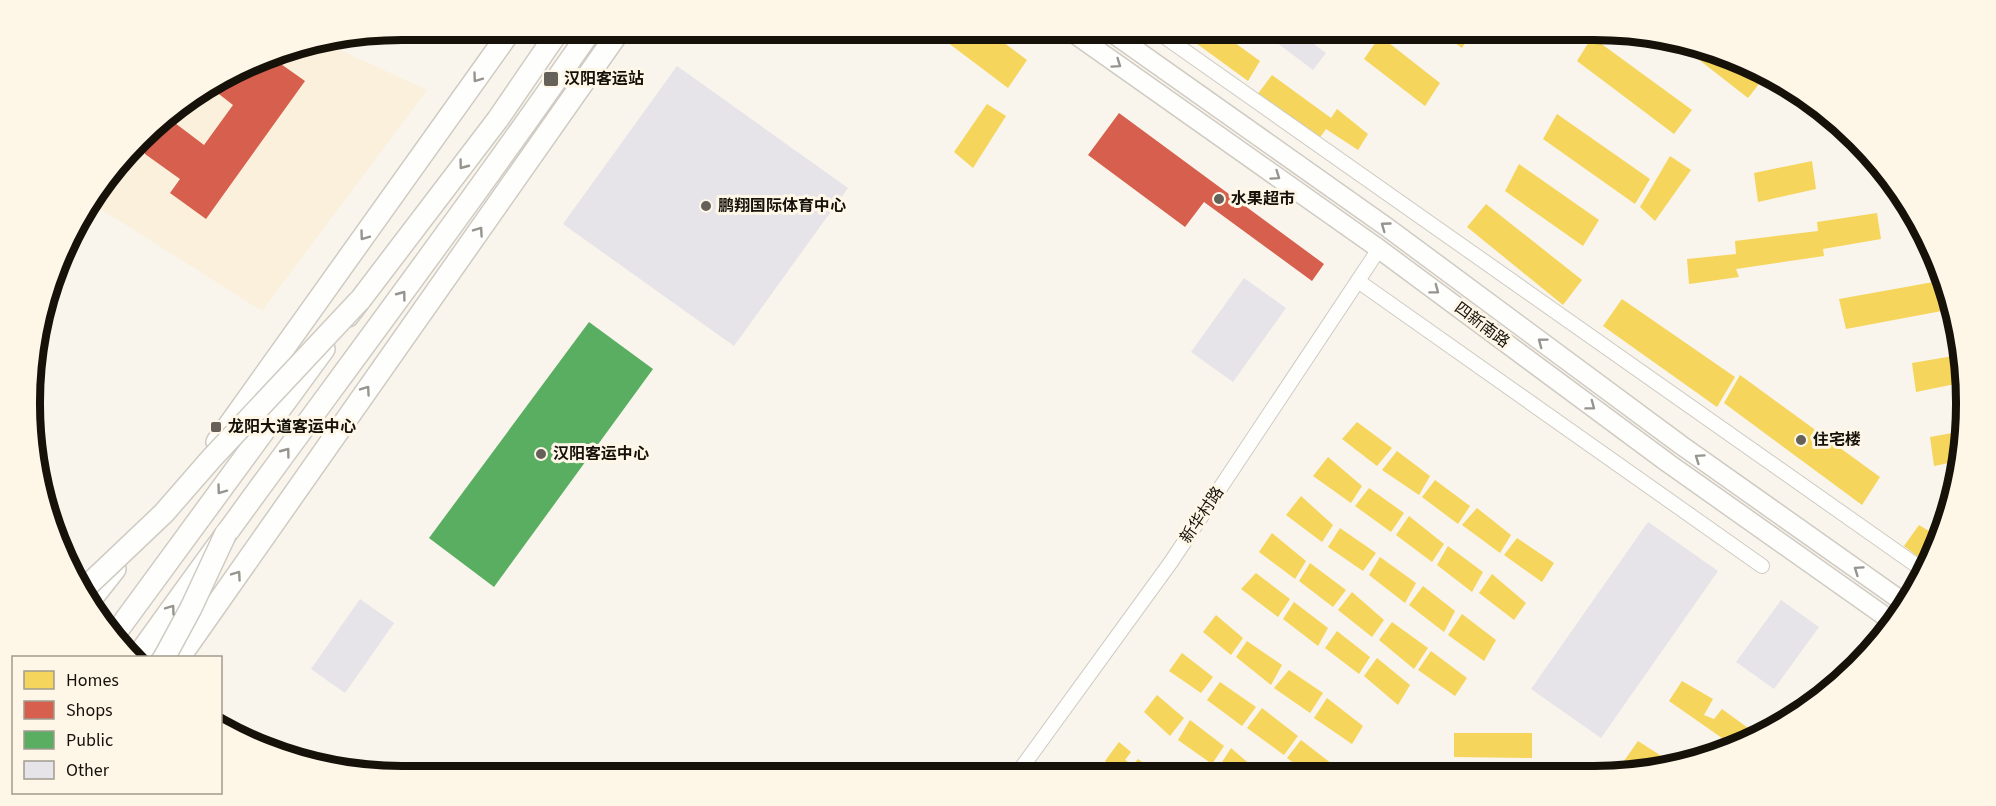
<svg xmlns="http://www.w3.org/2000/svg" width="1996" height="806" font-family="'Source Sans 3','Noto Sans SC',sans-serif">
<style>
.built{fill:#faf0db}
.homes{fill:#f6d55c}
.shops{fill:#d6604d}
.public{fill:#5aae61}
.building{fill:#e6e3e9}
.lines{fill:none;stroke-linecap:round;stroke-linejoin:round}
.minor-casing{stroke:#cfcbc3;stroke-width:16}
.secondary-casing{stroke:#cfcbc3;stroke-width:21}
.primary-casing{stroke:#cfcbc3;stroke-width:24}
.trunk-casing{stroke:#cfcbc3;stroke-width:24}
.minor{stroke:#fefefc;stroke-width:14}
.secondary{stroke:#fefefc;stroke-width:18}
.primary{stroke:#fefefc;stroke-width:21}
.trunk{stroke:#fefefc;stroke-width:21}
.trunk-bridge-casing{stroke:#cfcbc3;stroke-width:24;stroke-linecap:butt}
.trunk-bridge{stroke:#fefefc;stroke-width:21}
.oneway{stroke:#96948f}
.poi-dot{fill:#656159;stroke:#fef7e8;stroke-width:2}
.labels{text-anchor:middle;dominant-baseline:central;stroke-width:6;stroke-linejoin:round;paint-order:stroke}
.poi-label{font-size:16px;font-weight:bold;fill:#16120a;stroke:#fef7e8;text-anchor:start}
.street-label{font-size:16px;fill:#16120a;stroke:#fef7e8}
.rim{fill:none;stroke:#16120a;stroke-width:8}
</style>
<rect width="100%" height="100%" fill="#f9f5ed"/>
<!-- built -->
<path class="built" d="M325,43L427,90L262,311L91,203L157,122L283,50Z"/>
<!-- homes -->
<g class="homes">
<path d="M871,30H896L886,41Z"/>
<path d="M931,30H987L1027,60L1008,88Z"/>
<path d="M1178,30H1217L1260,61L1248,81Z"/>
<path d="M1438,30H1473L1462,48Z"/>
<path d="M1380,36L1440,83L1425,106L1364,59Z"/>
<path d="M1592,37L1692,110L1674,134L1577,61Z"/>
<path d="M1656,40L1683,45L1676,54Z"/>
<path d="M1693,46L1713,50L1762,80L1748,98L1689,52Z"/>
<path d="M1272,75L1331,118L1337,109L1368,134L1358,150L1326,129L1316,143L1257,95Z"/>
<path d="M987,104L1006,116L973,168L954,152Z"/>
<path d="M1557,114L1650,179L1635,204L1543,139Z"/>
<path d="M1670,156L1691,170L1655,221L1640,207Z"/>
<path d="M1812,161L1816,189L1758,202L1754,173Z"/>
<path d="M1519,164L1599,220L1583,246L1505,191Z"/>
<path d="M1486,204L1582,280L1563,305L1467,227Z"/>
<path d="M1877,213L1881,239L1823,249L1824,256L1736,269L1739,277L1689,284L1687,259L1736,254L1735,241L1818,231L1817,222Z"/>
<path d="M1939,281L1947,310L1846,329L1839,299Z"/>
<path d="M1622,299L1735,377L1717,407L1603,326Z"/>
<path d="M1959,355L1965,382L1916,392L1912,363Z"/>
<path d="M1740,375L1880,477L1862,505L1724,403Z"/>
<path d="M1357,422L1392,448L1377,466L1342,439Z"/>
<path d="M1958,432L1954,462L1934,466L1930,437Z"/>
<path d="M1397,451L1430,476L1419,495L1382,470Z"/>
<path d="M1328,457L1362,486L1351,503L1313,476Z"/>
<path d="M1435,480L1470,506L1458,524L1422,497Z"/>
<path d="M1369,488L1404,513L1391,532L1355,506Z"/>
<path d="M1301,496L1333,525L1322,542L1286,515Z"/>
<path d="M1477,508L1511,535L1500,553L1462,525Z"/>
<path d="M1409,516L1444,544L1432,562L1396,535Z"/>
<path d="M1919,525L1939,537L1926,563L1904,546Z"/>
<path d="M1340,528L1376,553L1363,571L1328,547Z"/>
<path d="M1272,533L1306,561L1295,579L1259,552Z"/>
<path d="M1517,538L1554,563L1542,582L1504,555Z"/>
<path d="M1448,546L1483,572L1472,592L1437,565Z"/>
<path d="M1380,557L1416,583L1405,603L1369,575Z"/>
<path d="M1310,563L1346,590L1333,607L1299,581Z"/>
<path d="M1256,573L1290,599L1278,617L1241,589Z"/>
<path d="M1492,574L1526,603L1514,620L1479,593Z"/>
<path d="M1423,586L1455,611L1444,632L1409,605Z"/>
<path d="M1352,592L1384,620L1372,637L1338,610Z"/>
<path d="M1294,602L1328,628L1318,646L1283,619Z"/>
<path d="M1462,614L1496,640L1484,661L1448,635Z"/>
<path d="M1216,615L1243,638L1231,655L1203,632Z"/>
<path d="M1392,622L1428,648L1414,669L1379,640Z"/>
<path d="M1337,631L1370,657L1359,674L1325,648Z"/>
<path d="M1247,641L1282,665L1271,685L1236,657Z"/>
<path d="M1431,651L1467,678L1455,696L1418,670Z"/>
<path d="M1182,653L1213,677L1201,693L1169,671Z"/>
<path d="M1377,658L1410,685L1398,705L1364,676Z"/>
<path d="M1289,670L1323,693L1310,713L1274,688Z"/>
<path d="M1682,681L1713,699L1704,715L1714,719L1722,709L1759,736L1732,745L1669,701Z"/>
<path d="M1220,682L1256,707L1242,726L1207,700Z"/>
<path d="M1157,695L1184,718L1170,736L1144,712Z"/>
<path d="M1327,698L1363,726L1352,744L1314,718Z"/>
<path d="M1262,708L1298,736L1284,755L1247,728Z"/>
<path d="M1190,720L1224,746L1212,764L1178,740Z"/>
<path d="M1454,733H1532V758L1454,757Z"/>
<path d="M1301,740L1336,767L1330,774H1308L1287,758Z"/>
<path d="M1638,741L1666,759L1661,767L1640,773L1624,761Z"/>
<path d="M1119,742L1131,752L1125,760L1133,765L1138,759L1152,769L1148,774H1123L1105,761Z"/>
<path d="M1231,748L1261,774H1223L1217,770Z"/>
</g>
<!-- shops -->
<g class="shops">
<path d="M271,57L305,81L206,219L170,193L180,179L145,154L144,139L157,122L162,120H171L204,145L233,105L215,91L217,88Z"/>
<path d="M1119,113L1324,264L1312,281L1204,202L1185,227L1088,155Z"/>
</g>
<!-- public -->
<path class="public" d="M589,322L653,369L494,587L429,538Z"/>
<!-- building -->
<g class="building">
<path d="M1260,30H1295L1326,53L1313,70Z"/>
<path d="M677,66L848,188L734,346L563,224Z"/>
<path d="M1244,278L1286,308L1233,382L1191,352Z"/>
<path d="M1648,522L1718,571L1601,738L1531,689Z"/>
<path d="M360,599L394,623L345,693L311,669Z"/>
<path d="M1781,600L1819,627L1774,689L1736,662Z"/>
</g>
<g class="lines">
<defs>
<g id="minor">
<path d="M1155,30L1923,570"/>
<path d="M1358,281L1762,566"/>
<path d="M1017,774L1171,562L1379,249"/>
</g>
<g id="secondary">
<path d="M1069,30L1375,246L1668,463L1893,622"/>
<path d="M1108,30L1388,228L1681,445L1906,604"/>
</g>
<g id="primary">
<path d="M217,442L511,30"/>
<path d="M89,602L115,569"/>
<path d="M179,658L620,30"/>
</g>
<g id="trunk">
<path d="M348,316L498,119L559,30"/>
<path d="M115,634L324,349"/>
<path d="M137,657C287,447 444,242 591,30"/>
</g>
</defs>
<!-- minor casing -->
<use href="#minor" class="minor-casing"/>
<!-- secondary casing -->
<use href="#secondary" class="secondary-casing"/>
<!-- primary casing -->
<use href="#primary" class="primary-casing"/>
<!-- trunk casing -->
<use href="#trunk" class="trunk-casing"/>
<!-- minor -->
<use href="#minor" class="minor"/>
<!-- secondary -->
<use href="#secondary" class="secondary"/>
<!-- primary -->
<use href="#primary" class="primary"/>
<!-- trunk -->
<use href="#trunk" class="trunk"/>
<defs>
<g id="trunk-bridge">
<path d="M84,589L164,513L211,459L359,301"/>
<path d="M164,658L191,608L226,533"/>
</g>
</defs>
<!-- trunk-bridge casing -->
<use href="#trunk-bridge" class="trunk-bridge-casing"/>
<!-- trunk-bridge -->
<use href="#trunk-bridge" class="trunk-bridge"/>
</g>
<!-- one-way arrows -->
<defs><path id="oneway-chevron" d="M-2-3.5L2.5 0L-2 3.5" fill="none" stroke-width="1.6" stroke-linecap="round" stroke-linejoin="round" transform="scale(1.5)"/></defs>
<g class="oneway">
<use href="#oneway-chevron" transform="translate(1117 64) rotate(35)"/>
<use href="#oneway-chevron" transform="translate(477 78) rotate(126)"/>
<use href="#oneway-chevron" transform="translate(463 165) rotate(127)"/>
<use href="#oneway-chevron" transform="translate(1276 176) rotate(35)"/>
<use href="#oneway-chevron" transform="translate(1385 226) rotate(-144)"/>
<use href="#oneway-chevron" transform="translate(479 231) rotate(-55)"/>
<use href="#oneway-chevron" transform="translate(364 236) rotate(126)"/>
<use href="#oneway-chevron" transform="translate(1435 290) rotate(37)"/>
<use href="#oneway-chevron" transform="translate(402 295) rotate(-53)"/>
<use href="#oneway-chevron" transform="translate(1542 342) rotate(-143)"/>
<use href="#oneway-chevron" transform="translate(366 390) rotate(-55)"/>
<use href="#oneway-chevron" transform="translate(1591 406) rotate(37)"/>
<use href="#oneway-chevron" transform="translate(286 452) rotate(-53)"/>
<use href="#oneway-chevron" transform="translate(1699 458) rotate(-145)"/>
<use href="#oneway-chevron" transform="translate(221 490) rotate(126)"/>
<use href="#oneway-chevron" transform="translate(1858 570) rotate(-145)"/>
<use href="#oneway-chevron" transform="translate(237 575) rotate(-55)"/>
<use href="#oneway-chevron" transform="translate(171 609) rotate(-54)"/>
</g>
<!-- markers -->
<g class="poi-dot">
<rect x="543" y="71" width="16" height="16" rx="3"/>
<circle cx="1219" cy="199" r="6"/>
<circle cx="706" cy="206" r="6"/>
<rect x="210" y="421" width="12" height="12" rx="3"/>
<circle cx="1801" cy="440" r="6"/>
<circle cx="541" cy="454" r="6"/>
</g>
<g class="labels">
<!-- poi labels -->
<g class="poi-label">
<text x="564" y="79">汉阳客运站</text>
<text x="1231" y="199">水果超市</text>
<text x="718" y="206">鹏翔国际体育中心</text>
<text x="228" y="427">龙阳大道客运中心</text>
<text x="1813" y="440">住宅楼</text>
<text x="553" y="454">汉阳客运中心</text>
</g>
<!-- street labels -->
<g class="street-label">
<text transform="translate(1482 325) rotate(37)">四新南路</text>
<text transform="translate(1202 515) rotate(-56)">新华村路</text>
</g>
</g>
<!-- crop -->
<path d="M0 0H1996V806H0ZM402 40H1594A362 362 0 0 1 1956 402V404A362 362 0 0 1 1594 766H402A362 362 0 0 1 40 404V402A362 362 0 0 1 402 40Z" fill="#fef7e8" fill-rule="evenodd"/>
<path class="rim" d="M402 40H1594A362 362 0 0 1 1956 402V404A362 362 0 0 1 1594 766H402A362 362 0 0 1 40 404V402A362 362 0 0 1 402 40Z"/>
<!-- legend -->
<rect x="12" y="656" width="210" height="138" fill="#fef7e8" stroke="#a19b8f" stroke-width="1.5"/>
<rect x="24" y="671" width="30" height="18" fill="#f6d55c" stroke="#a19b8f" stroke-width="1.5"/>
<text x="66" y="686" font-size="18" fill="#16120a">Homes</text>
<rect x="24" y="701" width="30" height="18" fill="#d6604d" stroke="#a19b8f" stroke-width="1.5"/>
<text x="66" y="716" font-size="18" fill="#16120a">Shops</text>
<rect x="24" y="731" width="30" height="18" fill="#5aae61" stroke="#a19b8f" stroke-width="1.5"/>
<text x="66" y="746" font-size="18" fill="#16120a">Public</text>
<rect x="24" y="761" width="30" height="18" fill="#e6e3e9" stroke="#a19b8f" stroke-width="1.5"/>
<text x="66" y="776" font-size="18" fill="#16120a">Other</text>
</svg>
